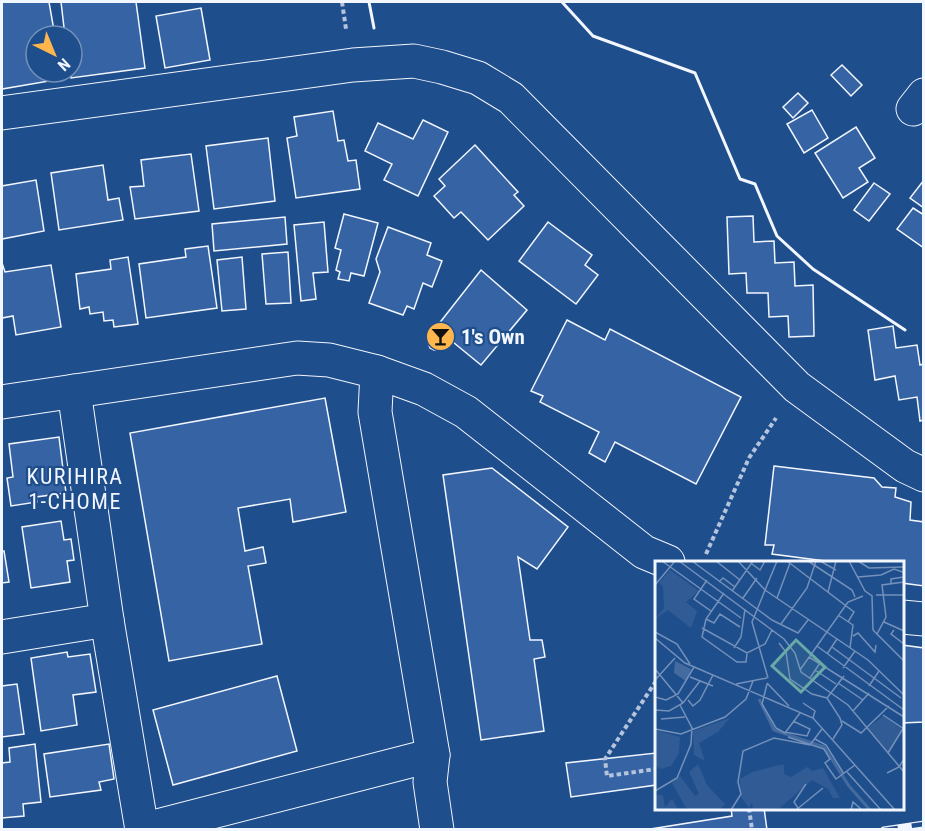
<svg xmlns="http://www.w3.org/2000/svg" width="925" height="831" font-family="'Roboto Condensed',sans-serif">
<style>
.building{fill:#3563a3;stroke:#f2f6ff;stroke-width:1.5}
.lines{fill:none;stroke-linecap:round;stroke-linejoin:round}
.minor-casing{stroke:#f2f6ff;stroke-width:35}
.path{stroke:#b3c4dc;stroke-width:4;stroke-dasharray:4.5 3;stroke-linecap:butt}
.minor{stroke:#1f4e8c;stroke-width:33}
.rail-casing{stroke:#f2f6ff;stroke-width:7}
.rail{stroke:#1f4e8c;stroke-width:4.5;stroke-dasharray:14;stroke-linecap:butt}
.wall{stroke:#f2f6ff;stroke-width:3}
.labels{text-anchor:middle;dominant-baseline:central;stroke-width:4.5;stroke-linejoin:round;paint-order:stroke}
.poi-label{font-size:21px;font-weight:bold;fill:#f2f6ff;stroke:#1f4e8c;text-anchor:start}
.neighbourhood-label{font-size:22px;letter-spacing:1.5px;fill:#f2f6ff;stroke:#1f4e8c}
.inset-river{fill:none;stroke:#446ba0;stroke-width:3}
.inset-road{fill:none;stroke:#7391ba;stroke-width:1.5}
.view{fill:#6aa9a8;fill-opacity:0.15;stroke:#6aa9a8;stroke-width:3}
.inset-edge{fill:none;stroke:#f2f6ff;stroke-width:3}
</style>
<rect width="100%" height="100%" fill="#1f4e8c"/>
<!-- building -->
<g class="building">
<path d="M2,2H49L55,36H36V72H60L61,79L2,89Z"/>
<path d="M61,2H136L145,68L71,78L72,36H65Z"/>
<path d="M201,8L210,60L165,68L156,16Z"/>
<path d="M842,65L862,85L851,96L831,75Z"/>
<path d="M798,93L808,103L793,118L783,107Z"/>
<path d="M812,110L828,138L804,153L787,124Z"/>
<path d="M333,111L338,141L344,140L348,161L356,160L360,189L296,198L287,138L297,136L294,117Z"/>
<path d="M423,120L448,132L418,196L384,180L392,164L365,151L378,123L413,139Z"/>
<path d="M856,127L875,158L859,168L868,182L843,198L815,153Z"/>
<path d="M268,138L275,201L214,209L206,146Z"/>
<path d="M475,145L518,192L514,195L524,206L488,240L461,212L454,218L434,196L445,186L439,179Z"/>
<path d="M191,154L199,211L135,219L130,187L144,186L141,160Z"/>
<path d="M103,165L108,200L119,198L123,220L59,230L51,173Z"/>
<path d="M36,180L44,231L2,239V186Z"/>
<path d="M924,180V208L910,198Z"/>
<path d="M874,183L890,194L869,221L854,210Z"/>
<path d="M913,208L924,215V248L897,229Z"/>
<path d="M344,214L378,223L364,276L351,273L349,281L338,279L340,272L336,270L341,250L335,248Z"/>
<path d="M753,216L754,242L774,241L775,263L794,262L795,286L813,285L814,336L789,337L788,316L769,317L768,293H747L746,273L729,274L727,217Z"/>
<path d="M285,217L287,244L214,251L212,224Z"/>
<path d="M324,222L328,272L313,273L316,299L301,301L294,225Z"/>
<path d="M548,222L592,255L585,265L598,275L576,304L519,261Z"/>
<path d="M388,227L431,243L427,255L442,261L432,287L423,283L414,309L407,306L403,315L369,303L380,272L376,259Z"/>
<path d="M208,246L217,308L146,318L139,264L186,257L185,249Z"/>
<path d="M288,252L291,303L266,304L262,254Z"/>
<path d="M128,257L138,324L114,327L113,320L104,321L103,312L90,314L89,307L80,309L76,274L111,269L110,260Z"/>
<path d="M242,257L246,309L222,311L217,260Z"/>
<path d="M2,263L5,272L51,265L61,327L16,335L13,316L2,318Z"/>
<path d="M481,270L527,310L481,365L448,338L439,349L434,350L430,348L427,339Z"/>
<path d="M567,320L605,340L610,329L741,397L696,484L615,442L605,462L589,453L599,432L540,402L543,396L531,391Z"/>
<path d="M893,326L896,348L917,345L920,365L924,364V420L920,421L917,397L899,400L895,376L875,380L868,330Z"/>
<path d="M325,398L346,512L293,522L290,499L238,508L245,551L263,547L266,563L248,566L262,644L169,661L130,433Z"/>
<path d="M59,437L66,493L36,497L37,502L11,506L7,478L13,477L9,444Z"/>
<path d="M774,466L874,478L882,487L896,488L895,497L911,502L910,520L924,522V586L902,583V562H833L772,554L774,545H765Z"/>
<path d="M492,468L568,527L537,569L518,557L530,640H542L545,657L534,659L544,731L481,740L443,475Z"/>
<path d="M61,521L64,540L71,539L74,560L67,561L70,582L31,588L22,527Z"/>
<path d="M2,551H4L9,582L2,583Z"/>
<path d="M902,645L924,648V722L902,723Z"/>
<path d="M67,652L68,657L90,654L96,692L73,695L77,725L41,731L31,658Z"/>
<path d="M277,676L297,751L173,785L153,710Z"/>
<path d="M17,684L24,734L2,737V686Z"/>
<path d="M35,744L41,802L23,804L24,816L2,818V763L10,762L9,748Z"/>
<path d="M109,744L114,779L99,782L101,790L50,797L44,754Z"/>
<path d="M656,753V785L571,797L566,763Z"/>
<path d="M731,808H764L767,830H644L732,816Z"/>
</g>
<g class="lines">
<defs>
<g id="minor">
<path d="M913,109L924,95"/>
<path d="M2,113L353,65L414,61L442,67L478,78L511,98L797,387L905,466L924,475"/>
<path d="M377,372L375,412L433,755L430,782L437,830"/>
<path d="M74,391L107,620L142,830"/>
<path d="M2,402L297,358L329,360L377,372L424,389L466,412L644,552L668,562"/>
<path d="M902,617L924,619"/>
<path d="M2,637L107,620"/>
<path d="M142,830L433,755"/>
</g>
</defs>
<!-- minor casing -->
<use href="#minor" class="minor-casing"/>
<!-- path -->
<g class="path">
<path d="M342,2L346,29"/>
<path d="M706,554L749,458L776,418"/>
<path d="M656,681L605,759L607,776L656,769"/>
<path d="M749,808L752,830"/>
</g>
<!-- minor -->
<use href="#minor" class="minor"/>
<defs>
<path id="rail" d="M884,830L924,824"/>
</defs>
<!-- rail casing -->
<use href="#rail" class="rail-casing"/>
<!-- rail -->
<use href="#rail" class="rail"/>
<!-- wall -->
<g class="wall">
<path d="M369,2L374,28"/>
<path d="M562,2L593,36L695,73L740,179L755,184L777,236L813,269L905,330"/>
</g>
</g>
<!-- icons -->
<defs>
<symbol id="bar-disc" viewBox="-11 -11 22 22"><circle r="9.5" fill="#ffb74d" stroke="#1f4e8c"/><path d="M-6-5H6L.8 .8V4.5H3.5V6h-7V4.5H-.8V.8Z" fill="#111"/></symbol>
</defs>
<g fill-rule="evenodd">
<use href="#bar-disc" x="424" y="320" width="33" height="33"/>
</g>
<g class="labels">
<!-- poi labels -->
<g class="poi-label">
<text x="461" y="337">1's Own</text>
</g>
<!-- neighbourhood labels -->
<g class="neighbourhood-label">
<text x="75" y="476">KURIHIRA<tspan x="75" dy="25">1-CHOME</tspan></text>
</g>
</g>
<!-- overview -->
<g transform="translate(655 561)">
<rect width="249" height="249" fill="#1f4e8c"/>
<path d="M15,9L44,30L31,41L42,50L36,67L13,49L0,58L9,47L8,25L4,22ZM228,155L247,168L233,191L213,167ZM75,157L63,171L44,182L50,200L39,194L38,170ZM0,169L25,176L24,192L16,205L6,208L0,205ZM43,203L52,224L70,243L64,249H32L17,222L25,215L40,235L44,233L34,211ZM124,204H129V213L136,216L133,218L152,206L157,210L168,207L185,237H178L173,228L157,219L125,247L98,249L97,242L94,247L86,236L85,218L97,211ZM0,234H8L10,246L17,238L24,249H0Z" fill="#305b95"/>
<path d="M20,100L36,108L31,120L19,112Z" fill="#446ba0"/>
<path class="inset-river" d="M104,138L119,169L169,186L194,225L215,249"/>
<path class="inset-road" d="M7,0L86,57M24,0L129,78L140,92L146,111L193,144L249,211M37,0L117,59L143,72L153,59M61,0L85,19M83,0L110,29L213,99L249,134M132,0L199,51L193,61M153,0L197,29L200,36M165,0L181,9M194,0L210,30L217,35L218,69L222,73M203,0L214,7L249,6M97,3L105,9L110,0M203,16L226,14L239,8L248,11L249,16L236,18V22M52,19L39,38L56,50M64,21L68,17L80,26M249,21L227,24L231,56L222,73L249,100M0,24L20,0M77,30L98,0M173,31L181,0M69,32L51,58L47,76L82,101H91L92,92M221,34H249M88,37L102,17M122,37L135,2M183,54L198,64L195,87M51,58L59,62L65,53L85,66M229,61L249,70V52M126,63L152,27L161,0M47,67L92,92L110,83L117,69M239,69L236,73L249,83M0,71L22,83L35,103M198,75L203,72L220,91L221,84M0,77L30,102L158,157L240,249M124,82L131,91L135,118L157,133L172,137L185,157L187,164L178,178M162,85L249,149M177,86L246,137M79,87L86,76L90,48M172,93L182,78M154,96L249,156M188,107L200,90M0,108L28,142M145,109L193,41L208,35M160,109L181,123M35,116L58,125M113,117L97,61L122,0M155,117L165,102M0,119L20,97M112,122L134,145M183,122L208,139M81,123L112,117M112,123L107,143L121,167L130,172L145,152M214,125L224,110M0,136L11,139L23,133L39,106M172,137L189,115M33,139L38,145L45,139L58,114M148,142L160,150L158,157M0,149L14,150L28,142L45,120M198,150L214,132M228,154L249,168M6,158L30,156M187,160L206,172L234,145M0,168L26,173L70,156L91,138L98,120M130,171L152,175L155,168L138,160M133,176L169,188L175,198L170,202L181,218L200,204M160,178L171,184L189,213M233,192L249,166M192,211L226,249M232,212L244,206L249,198M0,230L22,217L36,183L37,167L25,144M143,247L139,241L151,223M76,249L86,233L83,221L88,190L119,177L155,184L167,168M141,249L168,227M196,249L198,241L207,249"/>
<path class="view" d="M141,79L170,106L146,131L117,105Z"/>
<rect width="249" height="249" class="inset-edge"/>
</g>
<!-- border -->
<rect width="925" height="831" fill="none" stroke="#f2f6ff" stroke-width="6"/>
<!-- north arrow -->
<g transform="translate(54 54) rotate(137)"><circle r="28" fill="#1f4e8c" stroke="#7391ba" stroke-width="1.5"/>
<path d="M0-4.5L10 22L0 15L-10 22Z" fill="#ffb74d"/>
<text y="-9" font-size="16" font-weight="bold" text-anchor="middle" fill="#f2f6ff">N</text>
</g>
</svg>
